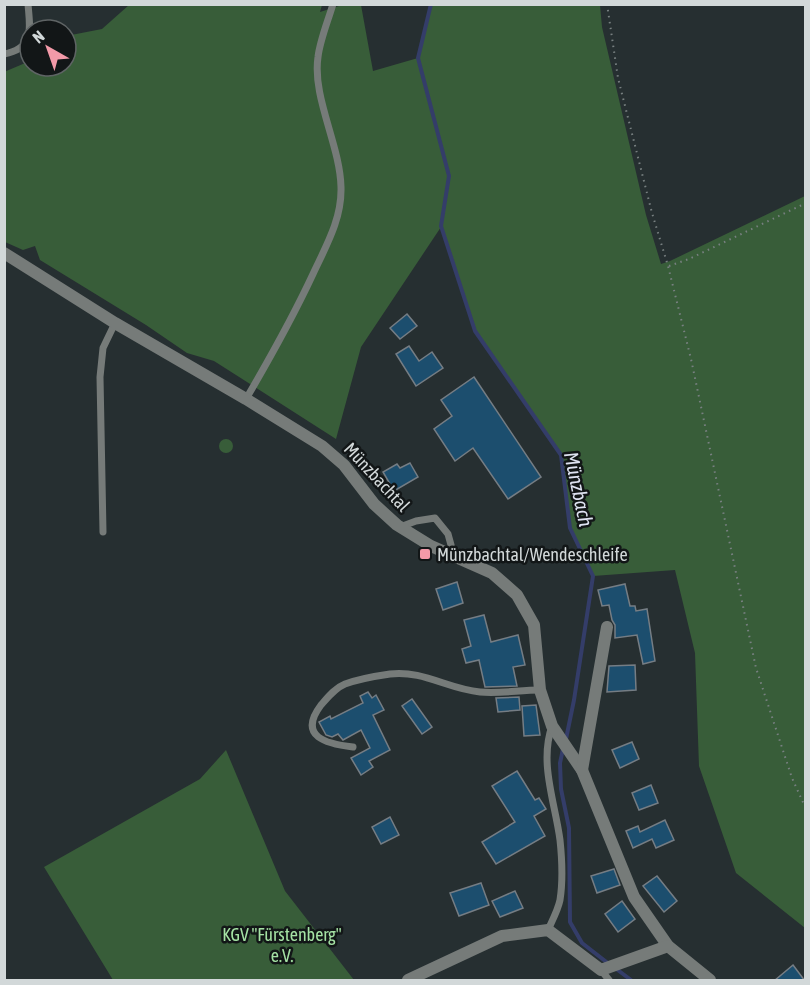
<svg xmlns="http://www.w3.org/2000/svg" width="810" height="985" font-family="'Asap Condensed',sans-serif">
<style>
.green{fill:#385d39}
.lines{fill:none;stroke-linecap:round;stroke-linejoin:round}
.stream{stroke:#343d69;stroke-width:4}
.building{fill:#1c4e6e;stroke:#757d84;stroke-width:1.5}
.path{stroke:#788081;stroke-width:2;stroke-dasharray:1.5 4.5;stroke-linecap:butt}
.service{stroke:#767b79;stroke-width:7}
.minor{stroke:#767b79;stroke-width:12}
.poi-dot{fill:#f39aa9;stroke:#121617;stroke-width:2}
.labels{text-anchor:middle;dominant-baseline:central;stroke-width:5;stroke-linejoin:round;paint-order:stroke}
.street-label{font-size:18px;fill:#d2d8d9;stroke:#121617}
.poi-label{font-size:18px;fill:#d2d8d9;stroke:#121617;text-anchor:start}
.park-label{font-size:18px;fill:#a5e2a4;stroke:#121617}
.water-label{font-size:20px;font-style:italic;fill:#dee2f1;stroke:#121617}
</style>
<rect width="100%" height="100%" fill="#262f31"/>
<!-- green -->
<g class="green">
<path d="M129,5H322L320,12L342,5H361L373,71L418,58L431,5H600L602,27L646,215L661,264L670,261L805,196V928L736,873L699,766L695,653L675,570L593,576L570,528L561,455L475,331L441,227L361,347L336,439L214,361L187,353L146,325L40,260L35,246L23,250L5,242L4,72L30,61V66H66V36L102,29Z"/>
<circle cx="226" cy="446" r="7"/>
<path d="M226,750L285,891L354,980H113L44,867L200,779Z"/>
</g>
<g class="lines">
<!-- stream -->
<g class="stream">
<path d="M431,4L418,58L449,176L441,226L475,331L561,455L570,528L593,576L574,700L566,739"/>
<path d="M563,749L560,763L561,789L569,828L570,922L582,943L609,964"/>
<path d="M615,968L631,980"/>
</g>
</g>
<!-- building -->
<g class="building">
<path d="M407,314L417,326L400,339L390,328Z"/>
<path d="M409,346L419,361L432,352L443,368L416,386L396,354Z"/>
<path d="M474,377L541,477L508,499L473,448L455,461L434,429L452,416L441,400Z"/>
<path d="M410,463L418,477L394,491L383,472L397,464L400,468Z"/>
<path d="M457,582L463,603L443,610L436,589Z"/>
<path d="M625,584L630,606H635L636,611L647,609L655,661L643,664L637,635L615,638V625L612,620L609,605L602,606L598,590Z"/>
<path d="M484,615L491,642L518,635L525,665L513,667L517,686L485,687L479,660L466,663L462,649L471,646L464,620Z"/>
<path d="M635,665L636,690L607,692L609,666Z"/>
<path d="M368,692L372,698L376,695L384,710L373,715L390,750L369,761L373,767L361,775L351,758L370,748L361,730L343,740L338,734L332,737L326,735L319,722L330,716L331,719L363,703L360,696Z"/>
<path d="M519,697L520,710L498,712L496,698Z"/>
<path d="M412,699L432,727L422,734L402,706Z"/>
<path d="M536,705L540,735L524,736L522,706Z"/>
<path d="M632,742L639,759L620,768L612,750Z"/>
<path d="M517,771L535,800L539,798L546,809L534,816L545,836L496,864L482,842L515,822L492,786Z"/>
<path d="M651,785L658,803L639,810L632,793Z"/>
<path d="M390,817L399,835L381,844L372,827Z"/>
<path d="M665,820L674,840L656,848L652,839L633,848L626,831L638,826L640,832Z"/>
<path d="M614,869L620,885L597,893L591,876Z"/>
<path d="M657,876L677,901L664,912L643,886Z"/>
<path d="M481,883L489,905L459,916L450,893Z"/>
<path d="M515,891L523,908L500,917L492,901Z"/>
<path d="M622,901L635,919L618,932L605,914Z"/>
<path d="M793,965L805,981H774Z"/>
</g>
<g class="lines">
<!-- path -->
<g class="path">
<path d="M607,4L618,78L652,213L668,266L691,359L756,668L792,778L806,809"/>
<path d="M669,266L689,259L806,203"/>
</g>
<!-- service -->
<g class="service">
<path d="M4,54C35,48 30,29 28,4"/>
<path d="M246,399C270,358 293,317 313,274C326,246 342,219 341,187C340,145 312,97 318,57C320,40 328,21 333,4"/>
<path d="M400,527L416,521L435,518L448,534L454,556"/>
<path d="M103,532L100,377L103,348L115,323"/>
<path d="M353,747C327,744 297,737 321,705C328,697 335,688 345,684C359,679 376,676 390,674C423,670 448,689 480,692C499,694 520,690 540,690"/>
<path d="M548,930C552,921 558,910 560,900C563,881 562,859 560,840C555,802 539,763 552,726"/>
<path d="M601,970L609,980"/>
</g>
<!-- minor -->
<g class="minor">
<path d="M4,253L115,323L246,399L322,446L344,465L374,504L397,525L431,546L492,573L517,595L534,625L540,690L552,726L582,770L634,897L668,946L710,980"/>
<path d="M582,770L607,627"/>
<path d="M408,980L502,936L548,930L601,970L668,946"/>
</g>
</g>
<!-- markers -->
<rect class="poi-dot" x="419" y="548" width="12" height="12" rx="3"/>
<g class="labels">
<!-- street labels -->
<g class="street-label">
<text transform="translate(377 477) rotate(47)">Münzbachtal</text>
</g>
<!-- poi labels -->
<g class="poi-label">
<text x="437" y="554">Münzbachtal/Wendeschleife</text>
</g>
<!-- park labels -->
<g class="park-label">
<text x="282" y="934">KGV "Fürstenberg"<tspan x="282" dy="21">e.V.</tspan></text>
</g>
<!-- water labels -->
<g class="water-label">
<text transform="translate(579 489) rotate(78)">Münzbach</text>
</g>
</g>
<!-- border -->
<rect width="810" height="985" fill="none" stroke="#d2d8d9" stroke-width="12"/>
<!-- north arrow -->
<g transform="translate(48 48) rotate(320)"><circle r="28" fill="#121617" stroke="#5f6465" stroke-width="1.5"/>
<path d="M0-4.5L10 22L0 15L-10 22Z" fill="#f39aa9"/>
<text y="-9" font-size="16" font-weight="bold" text-anchor="middle" fill="#d2d8d9">N</text>
</g>
</svg>
